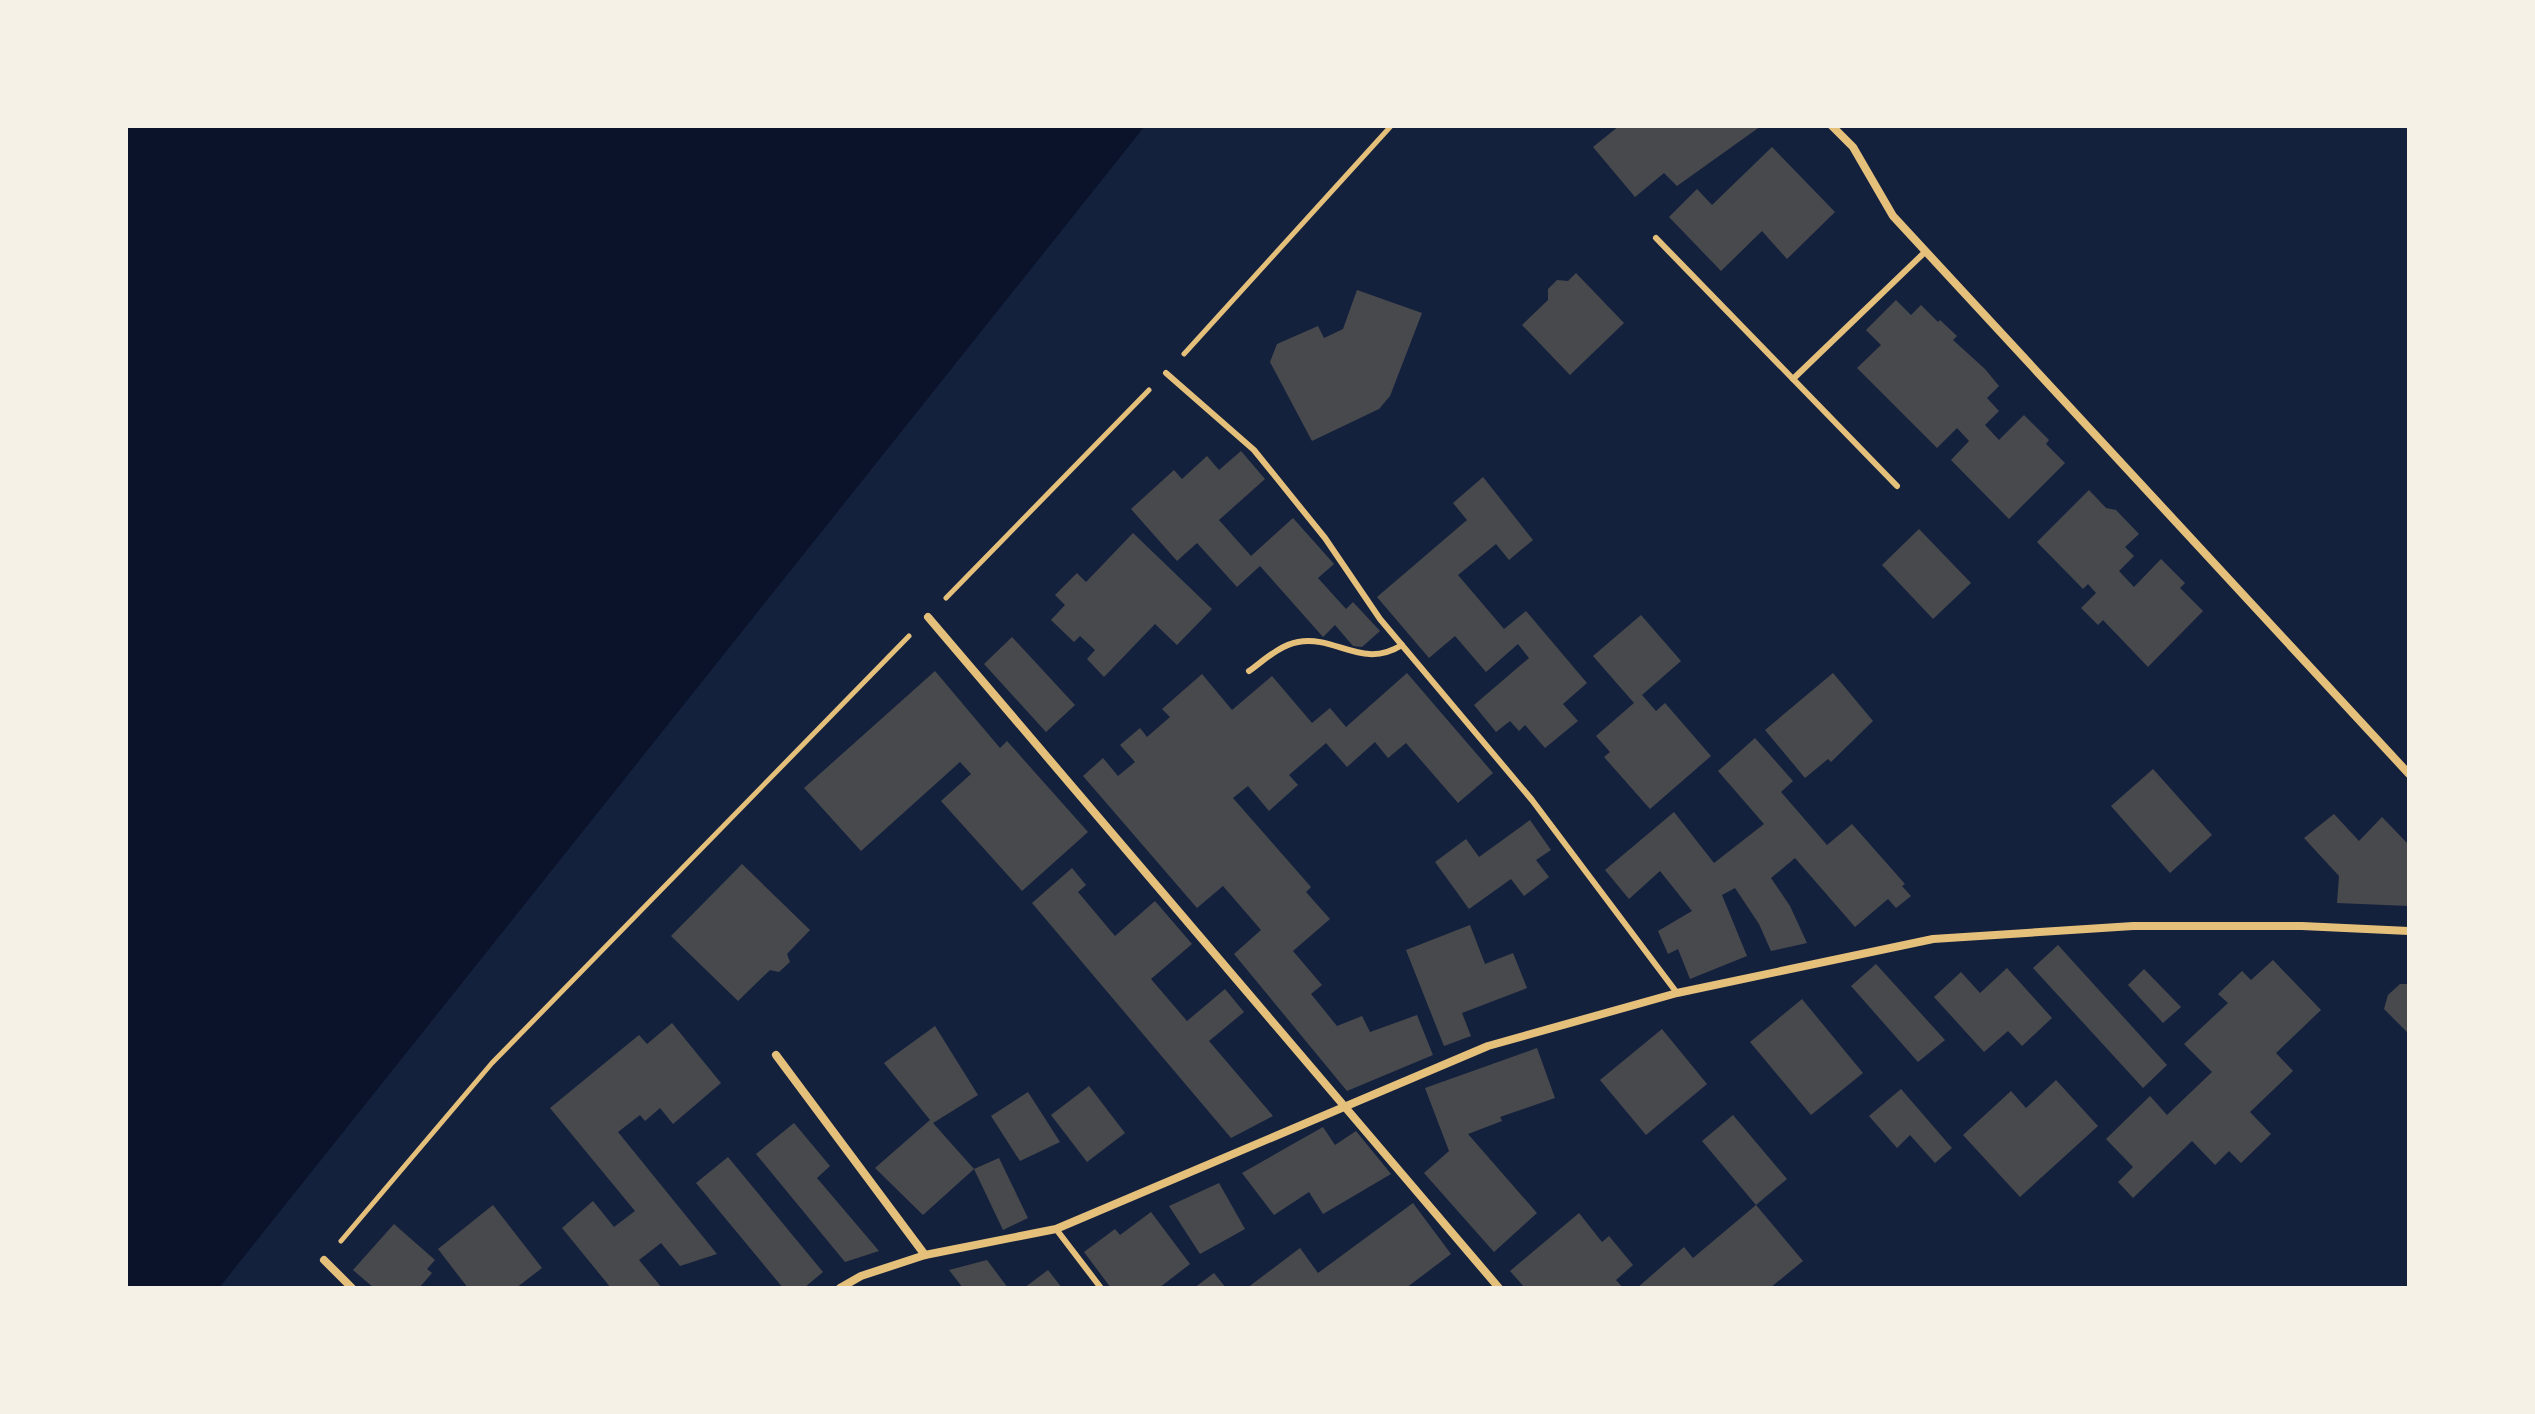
<svg xmlns="http://www.w3.org/2000/svg" width="2535" height="1414" font-family="Roboto,sans-serif">
<style>
.water{fill:#0b132b}
.building{fill:#48494c}
.lines{fill:none;stroke-linecap:round;stroke-linejoin:round}
.path{stroke:#e5c07b;stroke-width:5}
.service{stroke:#e5c07b;stroke-width:6}
.minor{stroke:#e5c07b;stroke-width:8}
</style>
<rect width="100%" height="100%" fill="#14213d"/>
<!-- water -->
<path class="water" d="M126,126H1145L219,1288H126Z"/>
<!-- building -->
<g class="building">
<path d="M1619,126H1761L1677,186L1664,173L1635,197L1593,147Z"/>
<path d="M1772,147L1835,212L1787,259L1762,231L1721,271L1669,217L1697,189L1712,205Z"/>
<path d="M1576,273L1624,323L1570,375L1522,325L1548,300V289L1557,280L1568,281Z"/>
<path d="M1357,290L1422,313L1390,396L1379,409L1312,441L1270,362L1277,344L1318,326L1324,338L1343,329Z"/>
<path d="M1896,300L1911,315L1921,305L1938,322L1940,320L1957,336L1953,340L1985,369L1999,386L1987,398L1999,411L1985,425L1999,440L2024,415L2049,440L2046,444L2065,463L2009,519L1951,460L1969,441L1957,428L1937,448L1857,368L1881,345L1866,330Z"/>
<path d="M1241,451L1265,479L1219,520L1251,556L1293,518L1334,564L1318,578L1346,609L1353,602L1380,631L1362,647L1353,646L1335,625L1323,637L1260,566L1237,587L1197,543L1177,561L1131,509L1174,470L1182,479L1207,456L1219,470Z"/>
<path d="M1483,477L1533,540L1509,560L1496,544L1458,575L1504,629L1526,611L1587,683L1563,704L1578,721L1545,748L1525,725L1519,731L1510,721L1496,732L1474,705L1529,658L1518,644L1486,672L1455,636L1429,658L1377,597L1467,520L1453,503Z"/>
<path d="M2089,490L2106,508L2116,510L2139,534L2125,547L2134,556L2119,571L2134,587L2161,559L2185,583L2180,588L2203,611L2148,667L2103,620L2098,625L2081,608L2096,593L2088,584L2083,589L2037,542Z"/>
<path d="M1919,529L1971,583L1933,619L1882,565Z"/>
<path d="M1133,533L1212,609L1177,645L1155,624L1104,677L1087,659L1095,650L1080,636L1074,642L1051,620L1065,605L1055,595L1077,573L1086,582Z"/>
<path d="M1641,615L1681,661L1642,695L1656,711L1665,703L1711,756L1650,809L1604,757L1610,752L1596,736L1634,703L1593,656Z"/>
<path d="M1012,637L1075,705L1046,732L984,664Z"/>
<path d="M935,671L1000,748L1007,741L1088,832L1022,891L941,801L971,774L960,762L861,851L804,788Z"/>
<path d="M1407,673L1493,773L1458,803L1406,743L1388,758L1375,742L1347,767L1326,743L1289,775L1298,785L1269,811L1248,786L1233,798L1311,887L1306,892L1330,919L1293,951L1322,985L1311,994L1337,1026L1362,1016L1370,1032L1417,1015L1433,1055L1347,1091L1234,954L1261,930L1223,886L1197,908L1083,776L1103,758L1118,776L1135,762L1120,745L1140,728L1147,737L1170,717L1162,709L1202,674L1232,710L1272,676L1312,723L1330,708L1346,727Z"/>
<path d="M1833,673L1873,721L1831,762L1828,759L1805,778L1765,730Z"/>
<path d="M1755,738L1793,781L1781,792L1827,845L1852,824L1905,884L1902,886L1911,896L1896,908L1888,899L1855,927L1795,858L1771,878L1790,906L1807,943L1771,951L1759,924L1735,888L1722,895L1747,956L1690,979L1678,949L1668,954L1658,931L1692,911L1660,871L1629,899L1605,870L1674,812L1714,863L1764,824L1718,771Z"/>
<path d="M2153,769L2212,835L2170,873L2111,806Z"/>
<path d="M2334,814L2359,841L2382,817L2409,845V906L2337,903L2339,876L2304,838Z"/>
<path d="M1530,820L1551,850L1536,860L1549,877L1524,896L1511,879L1469,909L1435,862L1466,839L1479,857Z"/>
<path d="M742,864L810,930L787,954L790,962L779,972L770,970L738,1001L671,936Z"/>
<path d="M1072,868L1086,885L1078,892L1115,936L1155,901L1192,944L1151,979L1187,1021L1225,989L1244,1012L1209,1041L1273,1116L1231,1138L1032,903Z"/>
<path d="M1470,925L1485,964L1513,953L1527,988L1462,1013L1471,1036L1444,1046L1406,950Z"/>
<path d="M2058,945L2167,1065L2143,1088L2033,968Z"/>
<path d="M2273,960L2321,1010L2276,1053L2293,1071L2250,1112L2271,1134L2241,1163L2229,1151L2215,1165L2192,1141L2133,1198L2118,1182L2133,1167L2106,1139L2150,1096L2167,1115L2212,1072L2184,1044L2228,1003L2218,994L2242,971L2251,980Z"/>
<path d="M1876,964L1945,1040L1918,1062L1851,986Z"/>
<path d="M2007,968L2052,1018L2022,1046L2008,1031L1984,1052L1934,997L1961,972L1980,993Z"/>
<path d="M2144,969L2181,1007L2163,1023L2128,985Z"/>
<path d="M2400,984H2409V1034L2384,1009L2388,995Z"/>
<path d="M1802,999L1863,1073L1811,1115L1750,1042Z"/>
<path d="M672,1023L721,1083L673,1124L660,1108L645,1121L640,1115L618,1132L717,1254L680,1266L661,1243L639,1260L662,1288H611L562,1228L593,1201L614,1227L635,1211L550,1108L639,1035L647,1044Z"/>
<path d="M935,1026L978,1095L933,1123L974,1169L923,1215L875,1168L930,1120L884,1063Z"/>
<path d="M1662,1029L1707,1084L1646,1135L1600,1080Z"/>
<path d="M1537,1048L1555,1098L1500,1117L1502,1121L1468,1134L1537,1213L1494,1252L1424,1173L1449,1151L1425,1088Z"/>
<path d="M2056,1080L2098,1126L2020,1197L1963,1135L2011,1091L2026,1108Z"/>
<path d="M1089,1086L1125,1133L1087,1162L1051,1115Z"/>
<path d="M1901,1089L1952,1148L1935,1163L1910,1135L1897,1148L1869,1116Z"/>
<path d="M1028,1092L1060,1142L1020,1161L991,1116Z"/>
<path d="M1733,1115L1787,1179L1756,1205L1702,1141Z"/>
<path d="M794,1123L830,1166L817,1178L879,1251L845,1262L756,1154Z"/>
<path d="M1323,1127L1335,1145L1356,1131L1391,1174L1323,1214L1309,1192L1274,1215L1242,1173Z"/>
<path d="M728,1157L823,1272L804,1288H783L696,1183Z"/>
<path d="M999,1158L1028,1218L1003,1230L974,1169Z"/>
<path d="M1219,1183L1245,1229L1200,1254L1169,1206Z"/>
<path d="M1413,1203L1451,1254L1406,1288H1247L1300,1248L1318,1273Z"/>
<path d="M493,1205L542,1268L516,1288H468L438,1249Z"/>
<path d="M1756,1205L1803,1261L1770,1288H1637L1684,1247L1693,1258Z"/>
<path d="M1151,1212L1190,1264L1159,1288H1111L1084,1252L1115,1229L1120,1235Z"/>
<path d="M1579,1213L1602,1242L1609,1236L1633,1265L1616,1280L1623,1288H1525L1510,1271Z"/>
<path d="M394,1224L435,1260L427,1269L432,1273L419,1288H374L353,1270Z"/>
<path d="M987,1260L1008,1288H963L949,1270Z"/>
<path d="M1048,1270L1062,1288H1024Z"/>
<path d="M1214,1273L1226,1288H1194Z"/>
</g>
<g class="lines">
<!-- path -->
<g class="path">
<path d="M1184,354L1391,126"/>
<path d="M946,598L1149,390"/>
<path d="M341,1241L492,1063L909,636"/>
</g>
<!-- service -->
<g class="service">
<path d="M1656,238L1793,379"/>
<path d="M1166,373L1254,450L1325,538L1380,619L1532,800L1677,993"/>
<path d="M1897,486L1793,379L1926,251"/>
<path d="M1249,671C1263,661 1280,645 1298,642C1336,635 1362,670 1402,645"/>
<path d="M1056,1229L1101,1288"/>
</g>
<!-- minor -->
<g class="minor">
<path d="M1832,126L1853,147L1893,216L2409,774"/>
<path d="M928,617L1499,1288"/>
<path d="M776,1055L925,1255"/>
<path d="M324,1260L352,1288"/>
<path d="M840,1288L861,1276L925,1255L1056,1229L1488,1046L1677,993L1933,939L2133,926H2302L2409,931"/>
</g>
</g>
<!-- border -->
<rect width="2535" height="1414" fill="none" stroke="#f6f1e7" stroke-width="256"/>
</svg>
